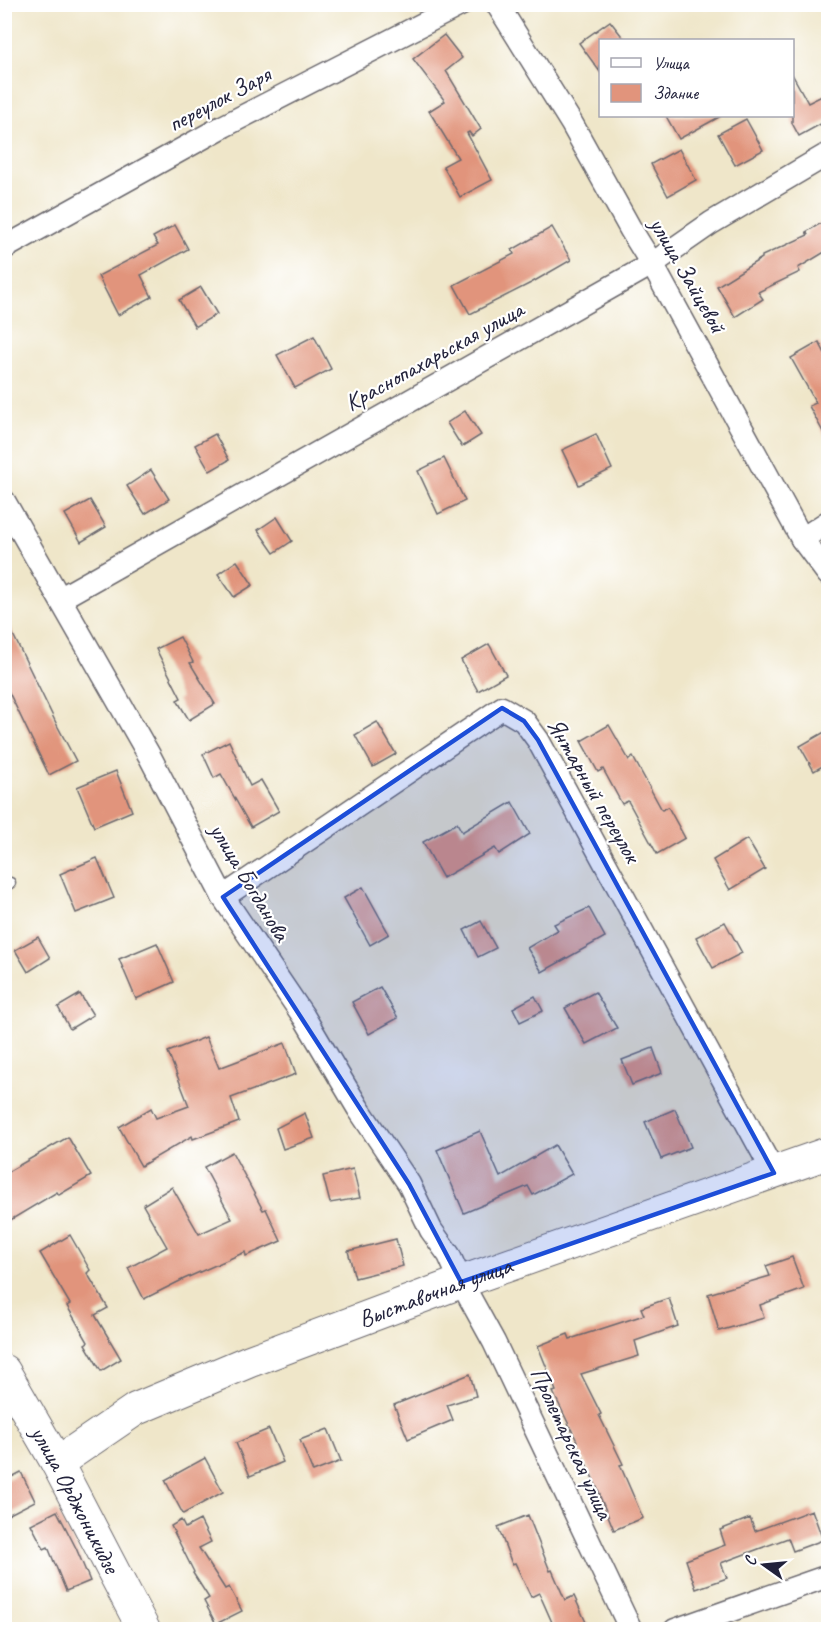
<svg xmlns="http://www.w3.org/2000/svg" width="833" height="1634" font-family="Caveat,sans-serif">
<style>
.building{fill:#e1947c}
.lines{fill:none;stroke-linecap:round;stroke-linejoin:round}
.lane-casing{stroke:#6a676d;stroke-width:13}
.street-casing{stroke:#6a676d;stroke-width:25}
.secondary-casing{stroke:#6a676d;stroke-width:34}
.lane{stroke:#fff;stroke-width:10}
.street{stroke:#fff;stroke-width:22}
.secondary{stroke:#fff;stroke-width:32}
.marked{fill:#1d4ed8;fill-opacity:0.2;stroke:#1d4ed8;stroke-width:4.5;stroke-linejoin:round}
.labels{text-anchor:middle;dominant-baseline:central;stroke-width:4.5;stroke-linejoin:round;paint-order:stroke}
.street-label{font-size:24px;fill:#22223b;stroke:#fff}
</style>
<rect width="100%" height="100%" fill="#fff"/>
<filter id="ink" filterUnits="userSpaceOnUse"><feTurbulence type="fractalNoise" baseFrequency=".0167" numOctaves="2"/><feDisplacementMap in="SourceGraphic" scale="12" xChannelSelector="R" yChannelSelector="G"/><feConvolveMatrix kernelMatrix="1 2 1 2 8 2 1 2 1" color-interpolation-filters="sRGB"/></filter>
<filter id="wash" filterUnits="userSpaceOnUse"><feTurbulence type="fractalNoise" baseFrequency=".008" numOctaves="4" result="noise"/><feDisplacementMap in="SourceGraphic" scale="24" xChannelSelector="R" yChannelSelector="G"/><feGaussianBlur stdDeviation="1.35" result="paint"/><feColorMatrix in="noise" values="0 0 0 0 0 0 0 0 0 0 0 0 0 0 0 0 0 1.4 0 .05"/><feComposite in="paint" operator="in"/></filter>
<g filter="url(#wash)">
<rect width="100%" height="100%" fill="#efe6c9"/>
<g id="blocks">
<!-- building -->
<g class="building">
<path d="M610,21L625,40H600V72L579,43Z"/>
<path d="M444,35L462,58L446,71L481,129L472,136L469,132L467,133L492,180L460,197L443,166L458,158L429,111L445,101L413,59Z"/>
<path d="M792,74L808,103L828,93V120L799,136L792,123Z"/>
<path d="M666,116H721L679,139Z"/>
<path d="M746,119L763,150L735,165L718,134Z"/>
<path d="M679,149L696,180L668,196L651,164Z"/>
<path d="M828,219V250L798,268L800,272L758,292L763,299L735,317L717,286L762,258V256L808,235L806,232Z"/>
<path d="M175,225L188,249L141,275L152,297L118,315L98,276L158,245L153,237Z"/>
<path d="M552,227L571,260L531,283L470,314L454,285L514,254L512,250Z"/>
<path d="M201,287L217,314L195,327L179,300Z"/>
<path d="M314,336L331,369L295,388L277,355Z"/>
<path d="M819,342L828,359V441L809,406L816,403L791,358Z"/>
<path d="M465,411L481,435L462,447L447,423Z"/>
<path d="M215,434L229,460L210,471L195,445Z"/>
<path d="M596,434L612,469L579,485L562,450Z"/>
<path d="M444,458L465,501L438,514L418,471Z"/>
<path d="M151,470L169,499L145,514L127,486Z"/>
<path d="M90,500L106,527L81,542L65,514Z"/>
<path d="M277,517L292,541L274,553L258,530Z"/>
<path d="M237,561L253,585L234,597L218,574Z"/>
<path d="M4,616L58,727L76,761L49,775L4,682Z"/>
<path d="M180,637L193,662L190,663L215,704L189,720L177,700L181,698L156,649Z"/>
<path d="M489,644L506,675L478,691L461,660Z"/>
<path d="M377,722L396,754L373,767L355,735Z"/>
<path d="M609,725L629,760L633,757L662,810L668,807L685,838L657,854L628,801L622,804L603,769L598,772L581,741Z"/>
<path d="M828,730V763L814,771L800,746Z"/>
<path d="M229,741L250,786L261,780L279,811L251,827L221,774L214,778L203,754Z"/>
<path d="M116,771L132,811L94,827L77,787Z"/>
<path d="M512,802L530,834L499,854L495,848L443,878L423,842L457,823L462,832Z"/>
<path d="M747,839L765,869L730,890L713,860Z"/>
<path d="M97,858L114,898L76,913L60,874Z"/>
<path d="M363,887L389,934L370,945L344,898Z"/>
<path d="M589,908L605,937L542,972L527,948L558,930L554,924Z"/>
<path d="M481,921L496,948L478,957L464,930Z"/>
<path d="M725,922L742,953L713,968L696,937Z"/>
<path d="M38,937L50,958L28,972L15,950Z"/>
<path d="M157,943L174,982L136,999L119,959Z"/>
<path d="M380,987L398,1018L369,1034L352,1002Z"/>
<path d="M595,992L617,1028L586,1044L565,1008Z"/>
<path d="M80,994L93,1015L70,1029L58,1007Z"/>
<path d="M535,996L543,1011L520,1022L513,1008Z"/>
<path d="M206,1037L219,1068L285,1043L296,1074L231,1098L239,1122L193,1139L192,1136L141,1166L119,1127L151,1108L156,1118L189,1106L168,1052Z"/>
<path d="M653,1048L662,1073L632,1085L622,1060Z"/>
<path d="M675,1109L691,1147L661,1159L645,1122Z"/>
<path d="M305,1113L314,1138L283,1149L276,1128Z"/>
<path d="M480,1131L500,1177L555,1145L572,1174L533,1195L528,1186L464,1213L437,1150Z"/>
<path d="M68,1137L91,1176L59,1195L57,1192L4,1224V1174Z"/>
<path d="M232,1152L263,1210L266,1209L281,1241L246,1256L245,1252L184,1279L144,1299L128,1268L167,1247L143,1205L172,1187L199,1234L232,1219L204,1167Z"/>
<path d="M353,1169L360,1198L330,1203L323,1176Z"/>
<path d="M70,1235L90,1270L87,1273L108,1308L95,1315L121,1359L101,1371L85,1344L88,1342L67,1306L70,1304L40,1253Z"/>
<path d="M396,1239L403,1266L355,1278L348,1251Z"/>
<path d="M792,1257L804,1289L760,1305L764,1318L719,1331L708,1294L770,1276L766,1266Z"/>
<path d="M669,1298L678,1326L635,1341L639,1356L581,1374L601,1414L599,1415L623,1464L620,1465L643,1518L614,1530L599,1494H600L576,1442L577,1441L553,1392L556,1391L538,1346L568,1334L570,1339L644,1315L641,1308Z"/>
<path d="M470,1374L476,1396L447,1405L453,1420L408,1439L394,1405Z"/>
<path d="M269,1429L283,1462L250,1476L236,1443Z"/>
<path d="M328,1429L341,1461L313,1472L300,1440Z"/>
<path d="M205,1458L223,1492L183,1514L165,1480Z"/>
<path d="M21,1472L35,1501L4,1517V1481Z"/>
<path d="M812,1510L823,1540L793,1551L788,1538L721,1563L727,1578L696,1589L686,1560L725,1545L720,1530L750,1518L755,1531Z"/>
<path d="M57,1511L76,1548L90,1581L66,1591L48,1547L44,1549L31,1524Z"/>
<path d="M528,1515L550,1571L552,1570L565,1600L574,1596L589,1629H555L539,1593L531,1597L515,1563L512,1564L498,1527Z"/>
<path d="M181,1520L185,1528L200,1520L211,1542L199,1548L225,1589L229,1587L242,1611L216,1624L204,1601L209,1598L193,1573L194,1572L171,1526Z"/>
</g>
</g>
</g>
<g filter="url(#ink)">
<use href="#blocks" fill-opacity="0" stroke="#6a676d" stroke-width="1.5"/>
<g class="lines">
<defs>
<path id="lane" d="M4,886L10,883"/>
<g id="street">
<path d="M497,4L572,124L631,230L652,264L802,539L828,574"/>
<path d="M4,248L224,126L462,4"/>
<path d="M4,501L149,755L223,897L304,1017L358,1108L409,1184L431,1230L449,1255L461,1282L494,1342L631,1630"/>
<path d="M802,539L828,522"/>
<path d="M61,598L652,264L711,223L828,154"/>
<path d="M223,897L502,708L524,721L538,740L774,1173"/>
<path d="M675,1630L828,1576"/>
</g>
<g id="secondary">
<path id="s1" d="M4,1371L57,1463L144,1630"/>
<path id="s2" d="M57,1463L136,1409L250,1361L461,1282L828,1153"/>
</g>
</defs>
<!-- lane casing -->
<use href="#lane" class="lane-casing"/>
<!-- street casing -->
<use href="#street" class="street-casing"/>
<!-- secondary casing -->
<use href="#secondary" class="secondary-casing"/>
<!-- lane -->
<use href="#lane" class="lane"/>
<!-- street -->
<use href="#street" class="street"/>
<!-- secondary -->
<use href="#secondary" class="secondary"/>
</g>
</g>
<!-- marked area -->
<path class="marked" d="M502,708L524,721L538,740L774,1173L461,1282L409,1184L223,897Z"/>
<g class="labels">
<!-- street labels -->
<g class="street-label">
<text transform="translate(219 99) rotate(-28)">переулок Заря</text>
<text transform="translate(688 275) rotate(60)">улица Зайцевой</text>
<text transform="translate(434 356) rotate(-29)">Краснопахарьская улица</text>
<text transform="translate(594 790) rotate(60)">Янтарный переулок</text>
<text transform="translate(250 882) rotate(59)">улица Богданова</text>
<text stroke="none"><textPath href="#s2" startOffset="417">Выставочная улица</textPath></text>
<text transform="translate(572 1443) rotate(65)">Пролетарская улица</text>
<text stroke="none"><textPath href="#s1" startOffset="147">улица Орджоникидзе</textPath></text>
</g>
</g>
<!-- margin -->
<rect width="833" height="1634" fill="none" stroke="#fff" stroke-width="24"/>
<!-- legend -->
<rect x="599" y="39" width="195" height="78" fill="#ffffff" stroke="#a7a7b1" stroke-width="1.5"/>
<rect x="611" y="58" width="30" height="9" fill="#ffffff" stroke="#a7a7b1" stroke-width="1.5"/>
<text x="653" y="69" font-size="18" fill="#22223b">Улица</text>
<rect x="611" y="84" width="30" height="18" fill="#e1947c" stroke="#a7a7b1" stroke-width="1.5"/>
<text x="653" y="99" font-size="18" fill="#22223b">Здание</text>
<!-- north arrow -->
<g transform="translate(764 1565) rotate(285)" stroke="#ffffff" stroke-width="4.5" paint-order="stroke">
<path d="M0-4.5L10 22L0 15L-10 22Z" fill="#22223b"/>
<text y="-9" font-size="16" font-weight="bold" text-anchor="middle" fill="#22223b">С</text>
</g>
</svg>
